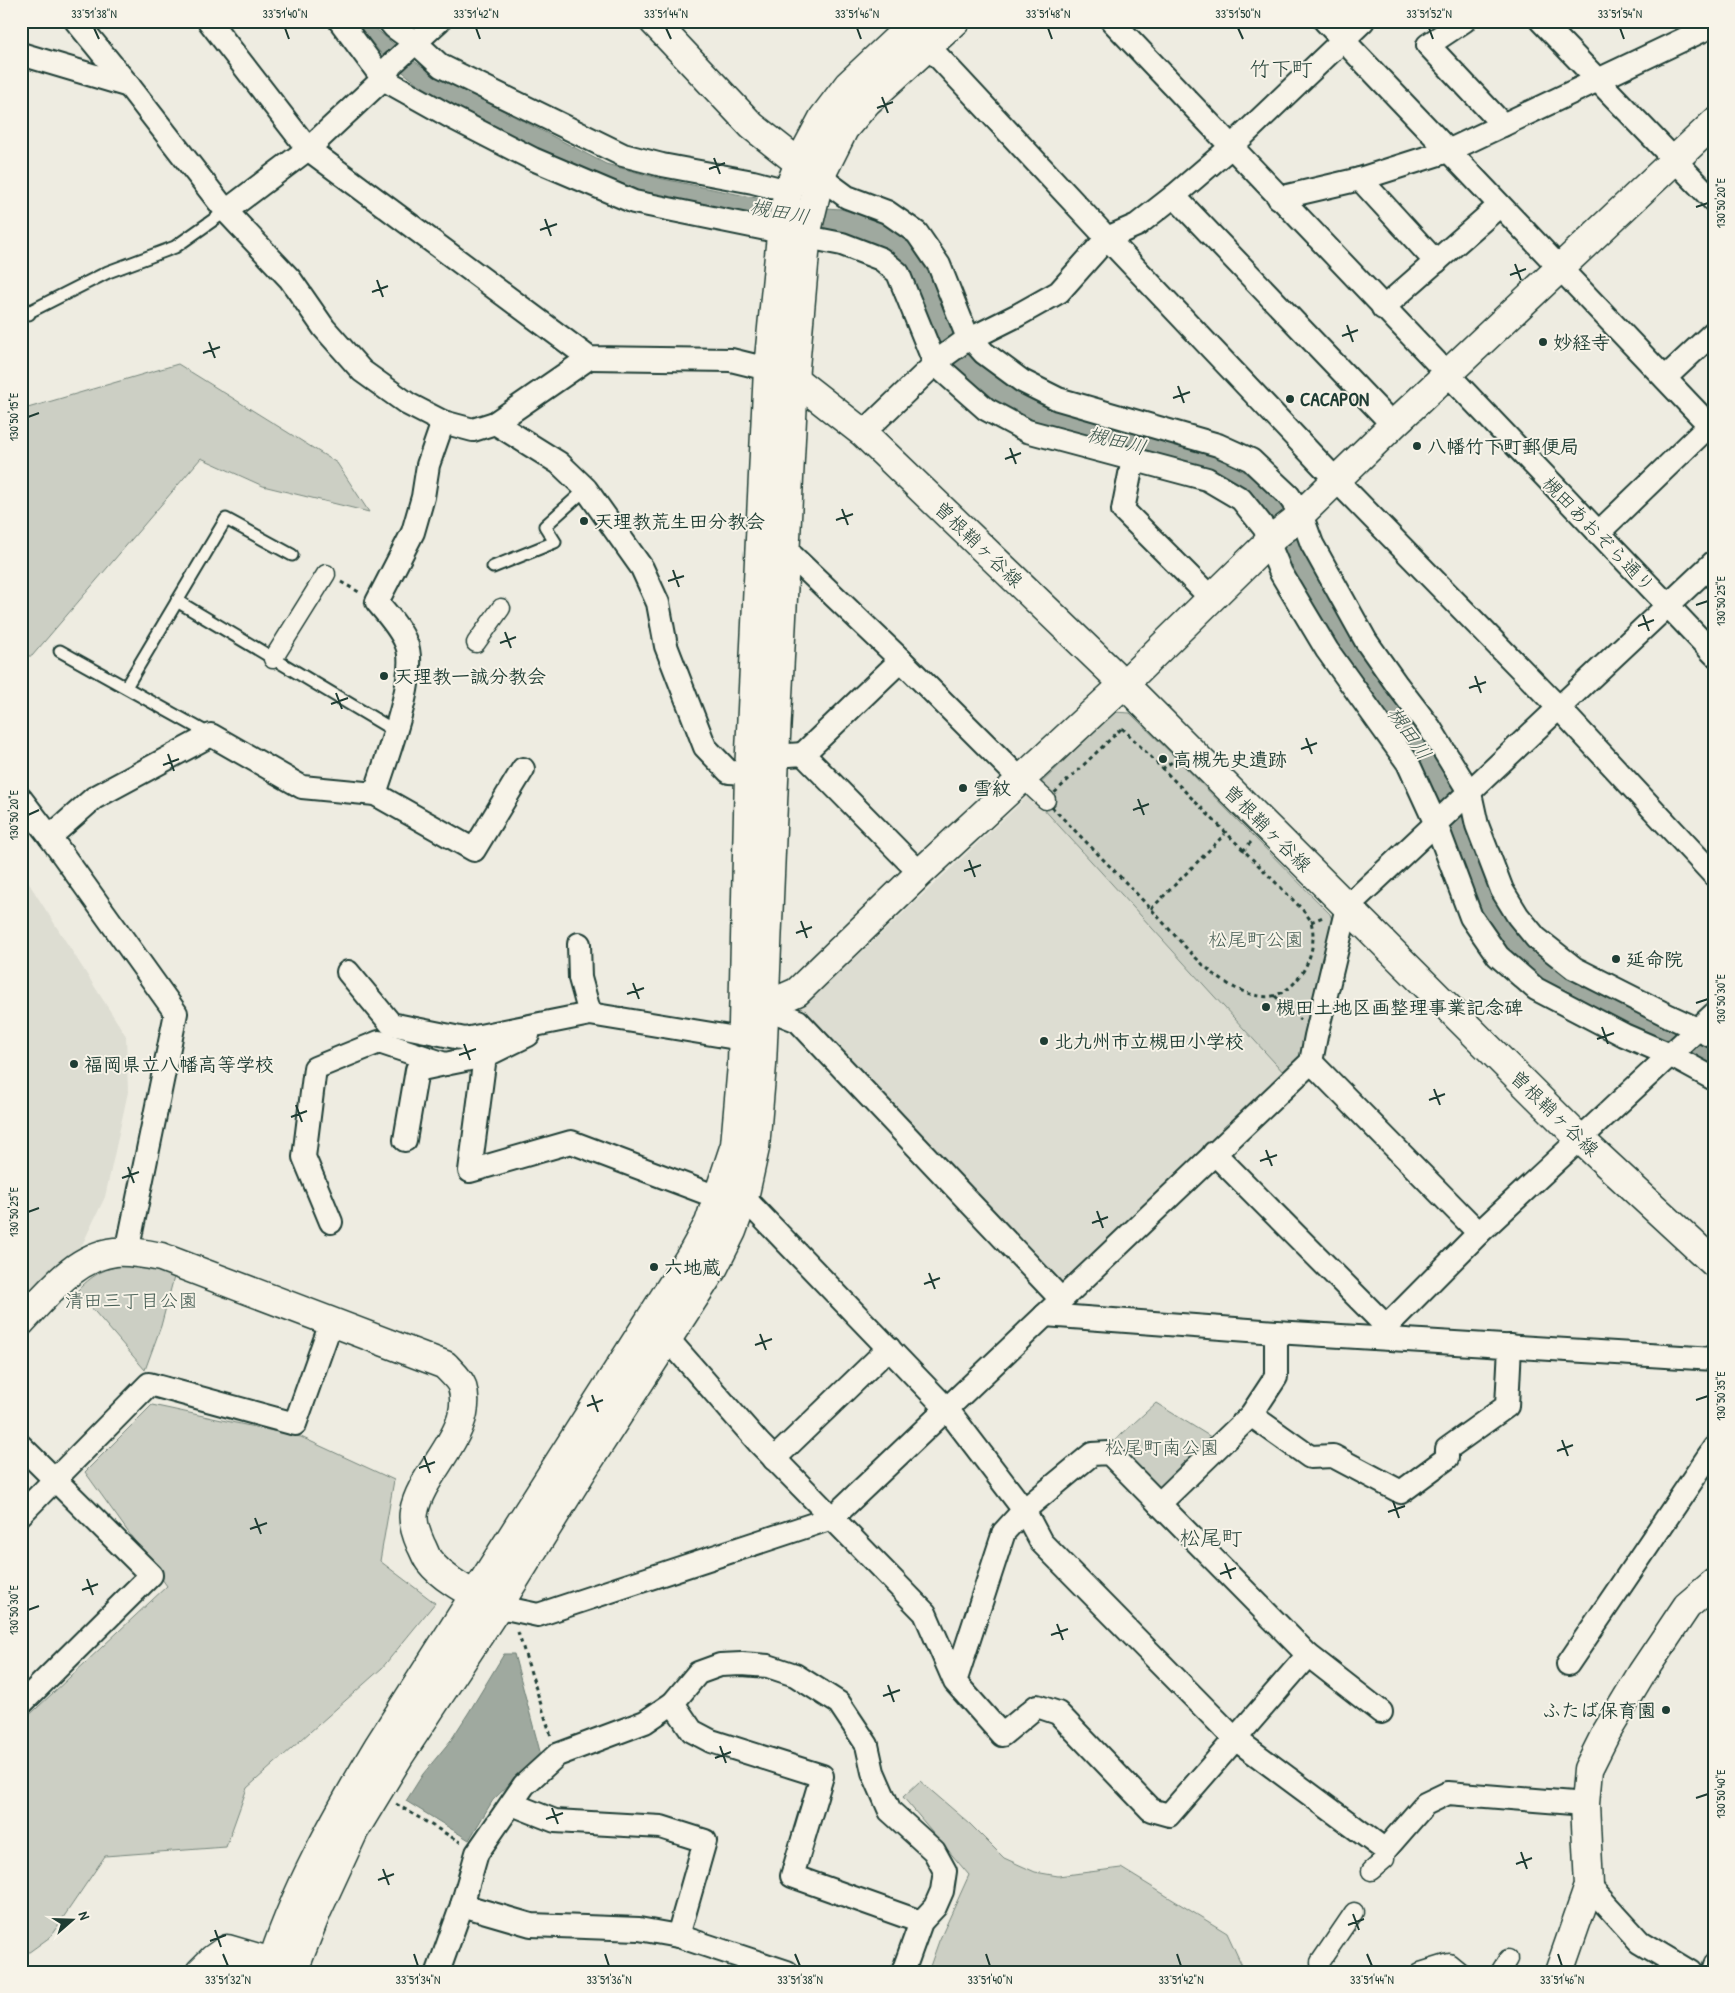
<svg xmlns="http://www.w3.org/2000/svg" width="1735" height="1993" font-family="'Patrick Hand','Klee One',sans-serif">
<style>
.built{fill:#ddddd2}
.green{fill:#cccfc4;stroke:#76867c}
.water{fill:#9fa99f;stroke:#6c7e74}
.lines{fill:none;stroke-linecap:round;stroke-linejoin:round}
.service-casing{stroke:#1f3d34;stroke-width:15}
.pedestrian-casing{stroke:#1f3d34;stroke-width:21}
.minor-casing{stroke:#1f3d34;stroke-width:26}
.tertiary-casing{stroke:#1f3d34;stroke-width:31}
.primary-casing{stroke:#1f3d34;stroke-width:31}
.path{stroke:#1f3d34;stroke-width:3;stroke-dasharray:4 4;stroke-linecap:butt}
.service{stroke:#f7f3e8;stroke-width:11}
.pedestrian{stroke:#f7f3e8;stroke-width:18}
.minor{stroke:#f7f3e8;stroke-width:22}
.tertiary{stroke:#f7f3e8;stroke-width:28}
.primary{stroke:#f7f3e8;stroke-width:28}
.ticks{fill:none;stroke:#1f3d34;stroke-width:2}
.poi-dot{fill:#1f3d34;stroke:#f7f3e8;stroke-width:2}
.labels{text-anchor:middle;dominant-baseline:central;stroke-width:4;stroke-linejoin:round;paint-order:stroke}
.poi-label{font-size:19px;font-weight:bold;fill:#1f3d34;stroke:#f7f3e8;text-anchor:start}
.street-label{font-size:19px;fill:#1f3d34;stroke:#f7f3e8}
.park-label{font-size:19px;fill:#425a51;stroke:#f7f3e8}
.water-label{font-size:20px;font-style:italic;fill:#3f584f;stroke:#f7f3e8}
.quarter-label{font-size:21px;fill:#1f3d34;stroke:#f7f3e8}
.neatline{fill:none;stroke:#1f3d34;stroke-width:2}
.ticks-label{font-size:12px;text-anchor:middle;fill:#1f3d34}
</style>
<rect width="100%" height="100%" fill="#eeece1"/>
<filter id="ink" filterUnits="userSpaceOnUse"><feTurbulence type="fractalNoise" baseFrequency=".02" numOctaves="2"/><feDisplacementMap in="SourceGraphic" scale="10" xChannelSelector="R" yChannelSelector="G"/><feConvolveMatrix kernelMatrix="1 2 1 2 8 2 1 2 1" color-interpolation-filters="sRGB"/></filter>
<g filter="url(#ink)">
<!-- built -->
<g class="built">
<path d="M1030,794L1285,1074L1060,1283L802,1008Z"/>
<path d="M21,871L126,1036L128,1092L105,1197L83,1243L21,1308Z"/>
</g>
<!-- green -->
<g class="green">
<path d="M178,364L337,463L369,512L263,486L201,458L32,656H21V410Z"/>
<path d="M1114,712L1130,713L1176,758L1330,914L1333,922L1309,1014L1300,1060L1285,1074L1030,794Z"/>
<path d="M137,1264L174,1277L161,1326L145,1370L77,1291C97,1270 109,1267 137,1264Z"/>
<path d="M1156,1403L1219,1442L1161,1496L1111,1444Z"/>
<path d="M152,1405L301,1437L394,1480L380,1561L435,1603L382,1668L247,1788L226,1847L105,1856L50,1937L21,1958V1723L167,1586L85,1472Z"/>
<path d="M920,1781L970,1824L1004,1858L1035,1872L1058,1876L1121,1868L1227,1933L1245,1972H928L939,1941L969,1875L903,1797Z"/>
</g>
<!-- water -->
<g class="water">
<path d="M354,21H370L374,27L412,60L446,81L606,164L658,178L795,206L841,209L877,220L906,239L930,275L955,336L967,353L1009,386L1048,408L1216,456C1247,472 1260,482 1282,508L1456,784L1494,897L1510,926L1558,970L1588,987L1714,1045V1072L1535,979L1486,928L1372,705L1249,499L1008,414L952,370L878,251L837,232L816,230L619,188L533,149L427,91L385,58Z"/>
<path d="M504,1654H514L542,1759L520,1774L493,1800L469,1840L406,1801L423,1774L451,1740L469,1712Z"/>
</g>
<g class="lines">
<defs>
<g id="service">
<path d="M21,304L29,314"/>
<path d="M21,316L108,272L175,247L226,211"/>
<path d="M493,567L555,542L545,526L586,489"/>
<path d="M177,601L395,731"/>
<path d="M60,651L211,735"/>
<path d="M126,687L226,519L292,555"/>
</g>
<g id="pedestrian">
<path d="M476,643L501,608"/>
<path d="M273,659L326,574"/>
<path d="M1034,789L1046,800"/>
<path d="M1371,1871L1385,1859V1850"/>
<path d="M1321,1972L1320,1962L1354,1912"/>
<path d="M1420,1972L1449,1963L1460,1972"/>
<path d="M1500,1972L1508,1959"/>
</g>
<g id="minor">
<path d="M76,21L129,86L226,211L290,279L324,328L362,371L408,404L443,422L473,430L495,423L589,358"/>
<path d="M209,21L308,149L589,358L731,360L768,369"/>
<path d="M340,21L383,79L451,117L533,159L634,202L781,232"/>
<path d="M389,21L394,27L416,43L441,66L623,155L662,165L753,182L788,191"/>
<path d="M1112,21L1714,654"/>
<path d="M1325,21L1714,430"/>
<path d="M1464,21L1428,45L1503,125"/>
<path d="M1541,21L1714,201"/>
<path d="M917,34L1107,238L1336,480L1559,708L1714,875"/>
<path d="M21,54L129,86"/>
<path d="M820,177L847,197L887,212L917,233L939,265L966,333L984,353L1022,381L1058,399L1218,445L1251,460L1289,496L1301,514L1312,544L1366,641L1397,685L1430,728L1470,793L1477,825L1502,890L1518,916L1536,938L1574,968L1669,1016L1714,1037"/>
<path d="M1360,179L1436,262"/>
<path d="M1174,196L1393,425"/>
<path d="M1279,198L1360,179L1448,151L1714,25"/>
<path d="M226,211L308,149L383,79L391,65L439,21"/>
<path d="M807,237L842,244L881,259L898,273L935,364L986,409L1027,431L1207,479L1241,499L1265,529L1269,544L1281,573L1327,650L1408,763L1436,824L1471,917L1498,956L1536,989L1624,1035L1670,1055L1714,1079"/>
<path d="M1383,308L1499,206"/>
<path d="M1665,378L1714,332"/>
<path d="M495,423L559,463L586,489L642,568L658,603L666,646L705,747L729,772L749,773"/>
<path d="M863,433L940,359L962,343L1018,315L1059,292L1107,238L1137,225L1174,196L1231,147L1363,21"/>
<path d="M1133,459L1123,510L1212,599"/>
<path d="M1598,533L1714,421"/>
<path d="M786,550L901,660L1021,780"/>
<path d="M803,754L901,660"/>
<path d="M775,756L803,754L920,873"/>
<path d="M375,794C385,761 420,673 406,643C400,628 387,614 377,602L413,532L423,497L428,465L443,422"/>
<path d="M21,799L50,837"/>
<path d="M579,944L580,978L590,1014"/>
<path d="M348,972L391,1024L465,1039L590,1014L742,1039"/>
<path d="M763,1007L798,1021L1061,1299"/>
<path d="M485,1056L470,1171L571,1142L717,1197"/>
<path d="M1311,1062L1479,1233"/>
<path d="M405,1140L417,1070L445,1064"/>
<path d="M1214,1153L1386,1326"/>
<path d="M730,1191L744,1198L947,1409L1024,1510L1041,1542L1234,1738L1385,1850L1425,1804L1448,1793L1585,1804"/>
<path d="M331,1222L304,1157L315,1068L379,1042L445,1064L485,1056L528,1035"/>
<path d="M127,1252L176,1013L50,837L94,798L211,735L302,787L375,794L474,850L523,769"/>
<path d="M1045,1315L1276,1332L1714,1359"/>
<path d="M667,1338L759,1443L925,1613L955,1682L1002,1735L1037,1706L1058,1713L1151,1810L1169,1815L1308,1655L1109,1453L1092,1454L1024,1510L1004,1532L955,1682"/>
<path d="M1375,1338L1479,1233L1714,1014"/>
<path d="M1251,1415L1310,1457L1333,1456L1401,1492L1447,1458V1449L1507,1406L1510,1346"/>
<path d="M21,1446L151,1575L21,1704"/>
<path d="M774,1459L889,1348"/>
<path d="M1159,1504L1251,1415L1276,1377V1332"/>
<path d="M21,1514L149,1384L295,1424L331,1323"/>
<path d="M497,1608L510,1609L538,1615L832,1518L1311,1062L1316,1036L1347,907L1714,562"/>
<path d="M1308,1655L1381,1712"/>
<path d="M1568,1664L1714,1448"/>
<path d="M673,1703L698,1673L720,1665L742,1664L768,1666L795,1675L839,1703L867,1745L873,1772L890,1811L934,1851L945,1871L942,1891L935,1907L921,1922L903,1972"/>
<path d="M512,1804L555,1821L661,1827L705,1841L678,1936"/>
<path d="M1589,1886L1640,1942L1690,1972"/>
<path d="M462,1905L531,1925L639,1929L678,1936L787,1972"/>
<path d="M438,1972L462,1905L477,1853L524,1785L557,1755L645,1722L673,1703L692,1731L711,1741L822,1776L792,1876L921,1922"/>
<path d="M1712,1972L1714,1966"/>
</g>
<g id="tertiary">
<path d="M653,21L752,126L799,163L818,176"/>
<path d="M749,1011L763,1007L797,992L920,873L1124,684L1275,536L1293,522L1393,425L1714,123"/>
<path d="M21,1322C48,1294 74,1257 115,1252C131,1251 146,1254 161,1257L445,1365C450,1371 459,1378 462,1386C476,1432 421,1471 414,1512C412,1522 417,1536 421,1545C424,1550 426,1558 430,1562C443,1579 471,1593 490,1604"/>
<path d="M200,1972L213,1959L227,1949L272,1962L289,1970"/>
<path d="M269,1972C294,1891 336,1817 379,1745L693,1252L709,1223L735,1145L742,1065L749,773L768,369"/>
<path d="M293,1972L317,1911L354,1831L400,1755L497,1608L584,1468L714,1267L732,1231L744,1198L755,1148L762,1065L775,756L794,379"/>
<path d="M1559,1972L1589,1886L1585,1804L1588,1769L1606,1733L1642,1673L1687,1606L1714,1583"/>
</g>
<g id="primary">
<path d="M916,21L848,85L823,118L799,163L788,191L782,225L768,369L794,379L863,433L1124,684L1580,1139L1714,1263"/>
<path d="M794,379L807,231L820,177L844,129L867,102L956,21"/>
</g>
</defs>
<!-- service casing -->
<use href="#service" class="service-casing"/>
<!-- pedestrian casing -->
<use href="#pedestrian" class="pedestrian-casing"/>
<!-- minor casing -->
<use href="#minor" class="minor-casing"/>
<!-- tertiary casing -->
<use href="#tertiary" class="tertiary-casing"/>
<!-- primary casing -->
<use href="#primary" class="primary-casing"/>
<!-- path -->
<g class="path">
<path d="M341,582L359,592"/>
<path d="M1122,728L1303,910C1305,914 1310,918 1311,922C1319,949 1302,986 1276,995C1264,1000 1246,993 1235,988C1204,972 1176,936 1152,910C1117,873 1081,837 1046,801Z"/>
<path d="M1162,769L1172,762"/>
<path d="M1243,851L1251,842"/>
<path d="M1151,909L1225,834"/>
<path d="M1311,922L1325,916"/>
<path d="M1275,996L1300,1020"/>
<path d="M518,1632L551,1736"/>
<path d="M396,1804L460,1842"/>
</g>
<!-- service -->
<use href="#service" class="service"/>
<!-- pedestrian -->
<use href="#pedestrian" class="pedestrian"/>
<!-- minor -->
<use href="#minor" class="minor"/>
<!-- tertiary -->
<use href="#tertiary" class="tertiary"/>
<!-- primary -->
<use href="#primary" class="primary"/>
</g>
</g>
<!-- ticks -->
<path class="ticks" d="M94,28L99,39M285,28L289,39M476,28L480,39M666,28L671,39M857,28L861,39M1048,28L1052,39M1238,28L1243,39M1429,28L1433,39M1620,28L1624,39M882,97L888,113M877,108L893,102M714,158L720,174M709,169L725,163M1696,207L1708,203M545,219L551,236M540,230L557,224M1515,264L1521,280M1510,275L1526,269M377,280L383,297M372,292L388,286M1347,325L1353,342M1342,336L1358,330M209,342L215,358M203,353L220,347M1178,386L1184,403M1173,398L1190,392M28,417L39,413M1010,448L1016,464M1005,459L1021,453M842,509L848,525M836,520L853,514M673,570L679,587M668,581L684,576M1696,605L1708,601M1643,615L1649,631M1638,626L1654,620M505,632L511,648M500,643L516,637M1475,676L1481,693M1469,688L1486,682M336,693L342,709M331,704L348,698M1306,738L1312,754M1301,749L1317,743M168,754L174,771M163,765L179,759M1138,799L1144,815M1133,810L1149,804M28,815L39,810M969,860L975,877M964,871L981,865M801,921L807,938M796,933L812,927M633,983L639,999M627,994L644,988M1696,1003L1708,999M1602,1027L1608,1044M1597,1039L1614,1033M464,1044L470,1060M459,1055L476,1049M1434,1089L1440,1105M1429,1100L1445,1094M296,1105L302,1122M291,1117L307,1111M1266,1150L1272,1166M1260,1161L1277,1155M128,1167L134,1183M122,1178L139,1172M1097,1211L1103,1228M28,1212L39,1208M1092,1223L1108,1217M929,1273L935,1289M924,1284L940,1278M760,1334L766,1350M755,1345L772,1339M592,1395L598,1412M1696,1400L1708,1396M587,1406L603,1400M1562,1440L1568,1456M1557,1451L1573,1445M424,1456L430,1473M419,1468L435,1462M1393,1501L1399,1518M1388,1512L1405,1506M255,1518L261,1534M250,1529L267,1523M1225,1563L1231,1579M1220,1574L1236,1568M87,1579L93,1595M82,1590L98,1584M28,1610L39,1606M1057,1624L1063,1640M1051,1635L1068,1629M888,1685L894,1702M883,1696L900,1690M720,1746L726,1763M715,1758L731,1752M1696,1798L1708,1794M552,1808L558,1824M546,1819L563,1813M1521,1852L1527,1869M1516,1864L1532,1858M383,1869L389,1885M378,1880L394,1874M1353,1914L1359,1930M1348,1925L1364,1919M215,1930L221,1947M210,1941L226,1935M223,1954L228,1966M414,1954L418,1966M605,1954L609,1966M795,1954L800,1966M986,1954L990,1966M1177,1954L1181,1966M1367,1954L1372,1966M1558,1954L1562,1966"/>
<!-- markers -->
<g class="poi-dot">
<circle cx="1543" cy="342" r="5"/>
<circle cx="1290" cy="399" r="5"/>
<circle cx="1417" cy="446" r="5"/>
<circle cx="584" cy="521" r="5"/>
<circle cx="384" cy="676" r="5"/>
<circle cx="1163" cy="759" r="5"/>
<circle cx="963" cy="788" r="5"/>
<circle cx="1616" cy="959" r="5"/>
<circle cx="1266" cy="1007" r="5"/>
<circle cx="1044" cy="1041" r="5"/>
<circle cx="74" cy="1064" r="5"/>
<circle cx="654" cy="1267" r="5"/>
<circle cx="1666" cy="1710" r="5"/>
</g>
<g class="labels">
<!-- poi labels -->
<g class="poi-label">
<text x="1553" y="342">妙経寺</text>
<text x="1300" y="399">CACAPON</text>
<text x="1427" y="446">八幡竹下町郵便局</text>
<text x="594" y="521">天理教荒生田分教会</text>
<text x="394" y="676">天理教一誠分教会</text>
<text x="1173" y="759">高槻先史遺跡</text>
<text x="973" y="788">雪紋</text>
<text x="1626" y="959">延命院</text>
<text x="1276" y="1007">槻田土地区画整理事業記念碑</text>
<text x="1054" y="1041">北九州市立槻田小学校</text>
<text x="84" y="1064">福岡県立八幡高等学校</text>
<text x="664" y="1267">六地蔵</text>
<text x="1656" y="1710" text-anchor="end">ふたば保育園</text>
</g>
<!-- street labels -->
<g class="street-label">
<text transform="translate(1599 534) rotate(46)">槻田あおぞら通り</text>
<text transform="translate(979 544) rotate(44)">曽根鞘ヶ谷線</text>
<text transform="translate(1268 828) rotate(45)">曽根鞘ヶ谷線</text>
<text transform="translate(1555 1113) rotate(44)">曽根鞘ヶ谷線</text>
</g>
<!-- park labels -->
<g class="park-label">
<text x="1256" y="939">松尾町公園</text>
<text x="131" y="1300">清田三丁目公園</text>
<text x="1162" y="1447">松尾町南公園</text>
</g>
<!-- water labels -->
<g class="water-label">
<text transform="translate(780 211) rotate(11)">槻田川</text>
<text transform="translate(1117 440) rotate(14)">槻田川</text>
<text transform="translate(1410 733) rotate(55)">槻田川</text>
</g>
<!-- quarter labels -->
<g class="quarter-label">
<text x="1281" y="68">竹下町</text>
<text x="1211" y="1537">松尾町</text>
</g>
</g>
<!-- margin -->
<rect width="1735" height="1993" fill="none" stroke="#f7f3e8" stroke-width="55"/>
<!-- north arrow -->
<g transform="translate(72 1920) rotate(70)" stroke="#f7f3e8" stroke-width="4" paint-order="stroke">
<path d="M0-4L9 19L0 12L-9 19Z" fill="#1f3d34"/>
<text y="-8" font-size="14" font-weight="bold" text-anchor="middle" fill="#1f3d34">N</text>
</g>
<rect x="28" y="28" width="1680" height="1938" class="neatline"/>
<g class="ticks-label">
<text x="94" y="18">33°51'38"N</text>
<text x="285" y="18">33°51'40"N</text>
<text x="476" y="18">33°51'42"N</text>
<text x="666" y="18">33°51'44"N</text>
<text x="857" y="18">33°51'46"N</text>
<text x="1048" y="18">33°51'48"N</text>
<text x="1238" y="18">33°51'50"N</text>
<text x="1429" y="18">33°51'52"N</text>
<text x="1620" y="18">33°51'54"N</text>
<text transform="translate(1721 203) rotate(-90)" y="4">130°50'20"E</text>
<text transform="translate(14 417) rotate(-90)" y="4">130°50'15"E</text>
<text transform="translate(1721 601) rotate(-90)" y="4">130°50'25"E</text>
<text transform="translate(14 815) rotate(-90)" y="4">130°50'20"E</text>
<text transform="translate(1721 999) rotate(-90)" y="4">130°50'30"E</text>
<text transform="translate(14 1212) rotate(-90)" y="4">130°50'25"E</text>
<text transform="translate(1721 1396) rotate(-90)" y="4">130°50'35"E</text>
<text transform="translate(14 1610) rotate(-90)" y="4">130°50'30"E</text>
<text transform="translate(1721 1794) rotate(-90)" y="4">130°50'40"E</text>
<text x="228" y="1984">33°51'32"N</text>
<text x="418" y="1984">33°51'34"N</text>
<text x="609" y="1984">33°51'36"N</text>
<text x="800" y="1984">33°51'38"N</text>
<text x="990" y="1984">33°51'40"N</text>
<text x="1181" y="1984">33°51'42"N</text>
<text x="1372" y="1984">33°51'44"N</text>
<text x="1562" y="1984">33°51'46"N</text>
</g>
</svg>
